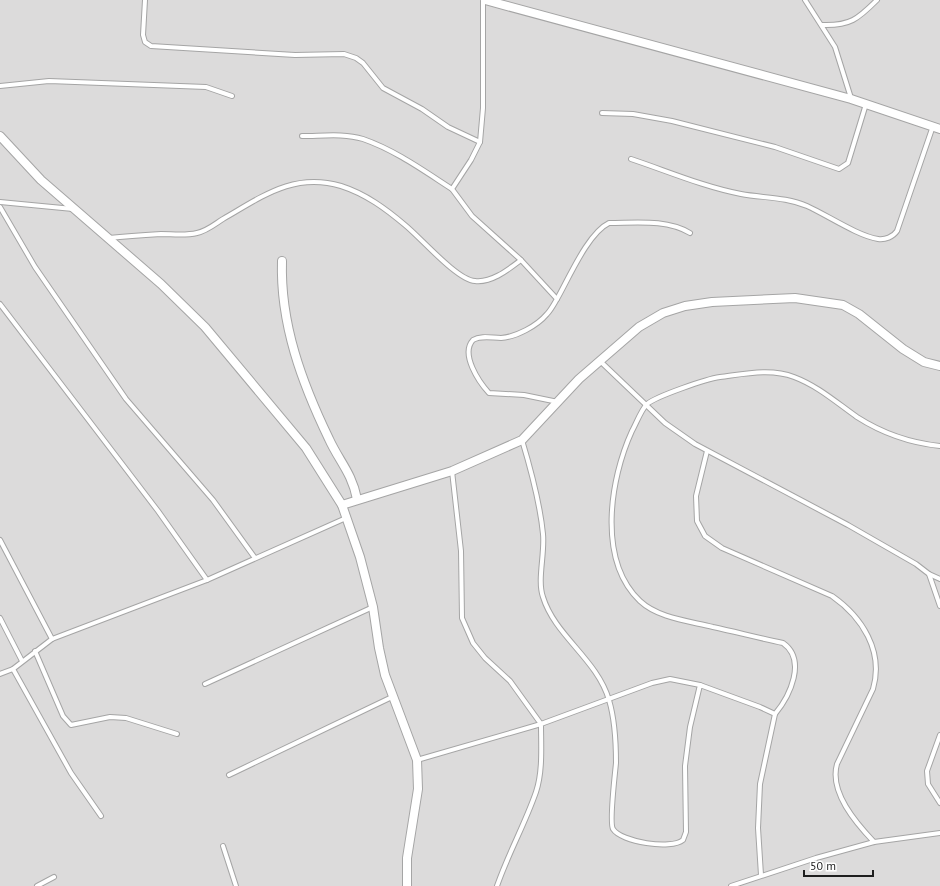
<svg xmlns="http://www.w3.org/2000/svg" width="940" height="886" font-family="'PT Sans',sans-serif">
<style>
.residential{fill:#dcdbdb}
.lines{fill:none;stroke-linecap:round;stroke-linejoin:round}
.lane-casing{stroke:#a5a5a5;stroke-width:6}
.street-casing{stroke:#a5a5a5;stroke-width:10}
.lane{stroke:#fff;stroke-width:4}
.street{stroke:#fff;stroke-width:8}
</style>
<rect width="100%" height="100%" fill="#efece4"/>
<!-- residential -->
<rect class="residential" x="0" y="0" width="940" height="886"/>
<g class="lines">
<defs>
<g id="lane">
<path d="M145,0L143,35L145,42L151,46L295,55L344,54L356,58L363,63L383,88L422,109L448,127L480,142"/>
<path d="M483,0V108L480,142L471,160L452,189L472,216L521,260"/>
<path d="M805,0L835,47L851,98"/>
<path d="M822,25C850,26 858,19 877,0"/>
<path d="M0,86L49,81L206,87L232,96"/>
<path d="M602,113L633,114L672,121L775,147L839,169L848,163L866,104"/>
<path d="M302,136C322,136 344,133 363,139C395,150 424,171 452,189"/>
<path d="M631,159C667,171 704,187 741,194C763,198 786,197 807,206C827,215 858,236 878,239C885,240 893,237 897,231L933,126"/>
<path d="M0,202L73,209"/>
<path d="M0,207L35,267L126,399L213,500L255,558"/>
<path d="M109,238C127,236 143,235 161,234C172,234 185,236 197,233C207,231 215,224 223,219C263,196 294,172 341,186C366,194 386,209 405,225C421,238 457,280 475,281C492,283 509,269 521,260L557,299C554,304 551,310 547,314C537,326 516,337 501,338C492,338 481,335 473,340C460,354 479,382 489,393L524,395L558,402"/>
<path d="M557,299C569,278 588,233 609,223C636,223 666,219 690,233"/>
<path d="M0,304L158,511L207,580"/>
<path d="M600,361L665,423L695,444L848,525L916,564L929,574L940,606"/>
<path d="M522,440C531,470 540,503 543,534C545,554 537,580 543,597C555,636 597,659 609,700C615,720 616,743 616,763C615,774 609,823 613,829C621,842 671,850 683,840L686,832L685,766L690,727L700,685L760,707L775,714"/>
<path d="M707,451L696,496L697,521L705,536L722,548L832,596C862,617 884,651 873,689L837,764C829,792 856,823 874,842"/>
<path d="M0,540L52,639"/>
<path d="M929,574L940,579"/>
<path d="M0,618L22,661"/>
<path d="M35,651L63,716L71,725L110,717L126,718L177,734"/>
<path d="M13,669L71,773L101,816"/>
<path d="M0,674L13,669L52,639L207,580L346,518"/>
<path d="M205,684L373,607"/>
<path d="M940,735L927,771L928,784L940,803"/>
<path d="M417,760L541,724L510,681L485,658L473,643L462,618L461,551L452,471"/>
<path d="M229,775L392,697"/>
<path d="M223,846L236,886"/>
<path d="M761,875L758,828L760,784L775,714C790,696 807,660 783,643C759,638 736,632 713,627C689,621 658,618 640,601C597,560 610,479 632,431C636,424 641,410 647,404C657,396 706,379 720,377C744,374 771,368 794,377C818,386 837,403 857,417C882,433 911,443 940,446"/>
<path d="M37,886L54,877"/>
<path d="M497,886C508,854 525,824 536,792C543,771 541,746 541,724L652,683L670,679L700,685"/>
<path d="M731,886L816,858L874,842L940,833"/>
</g>
<g id="street">
<path d="M485,0L851,99L940,129"/>
<path d="M0,136L41,180L161,284L205,327L306,448L342,505L360,557L373,607L379,648L385,675L417,760L418,789L407,858V886"/>
<path d="M282,261C280,324 302,383 329,439C339,461 352,473 357,499"/>
<path d="M342,505L452,471L522,440L579,379L639,327L663,313L685,306L712,302L795,298L843,305L859,314L903,349L924,362L940,366"/>
</g>
</defs>
<!-- lane casing -->
<use href="#lane" class="lane-casing"/>
<!-- street casing -->
<use href="#street" class="street-casing"/>
<!-- lane -->
<use href="#lane" class="lane"/>
<!-- street -->
<use href="#street" class="street"/>
</g>
<!-- scale -->
<path d="M804 870v6h69v-6" fill="none" stroke="#1e1e1e" stroke-width="2"/>
<text x="810" y="870" font-size="12" fill="#1e1e1e" stroke="#ffffff" stroke-width="3" paint-order="stroke">50 m</text>
</svg>
